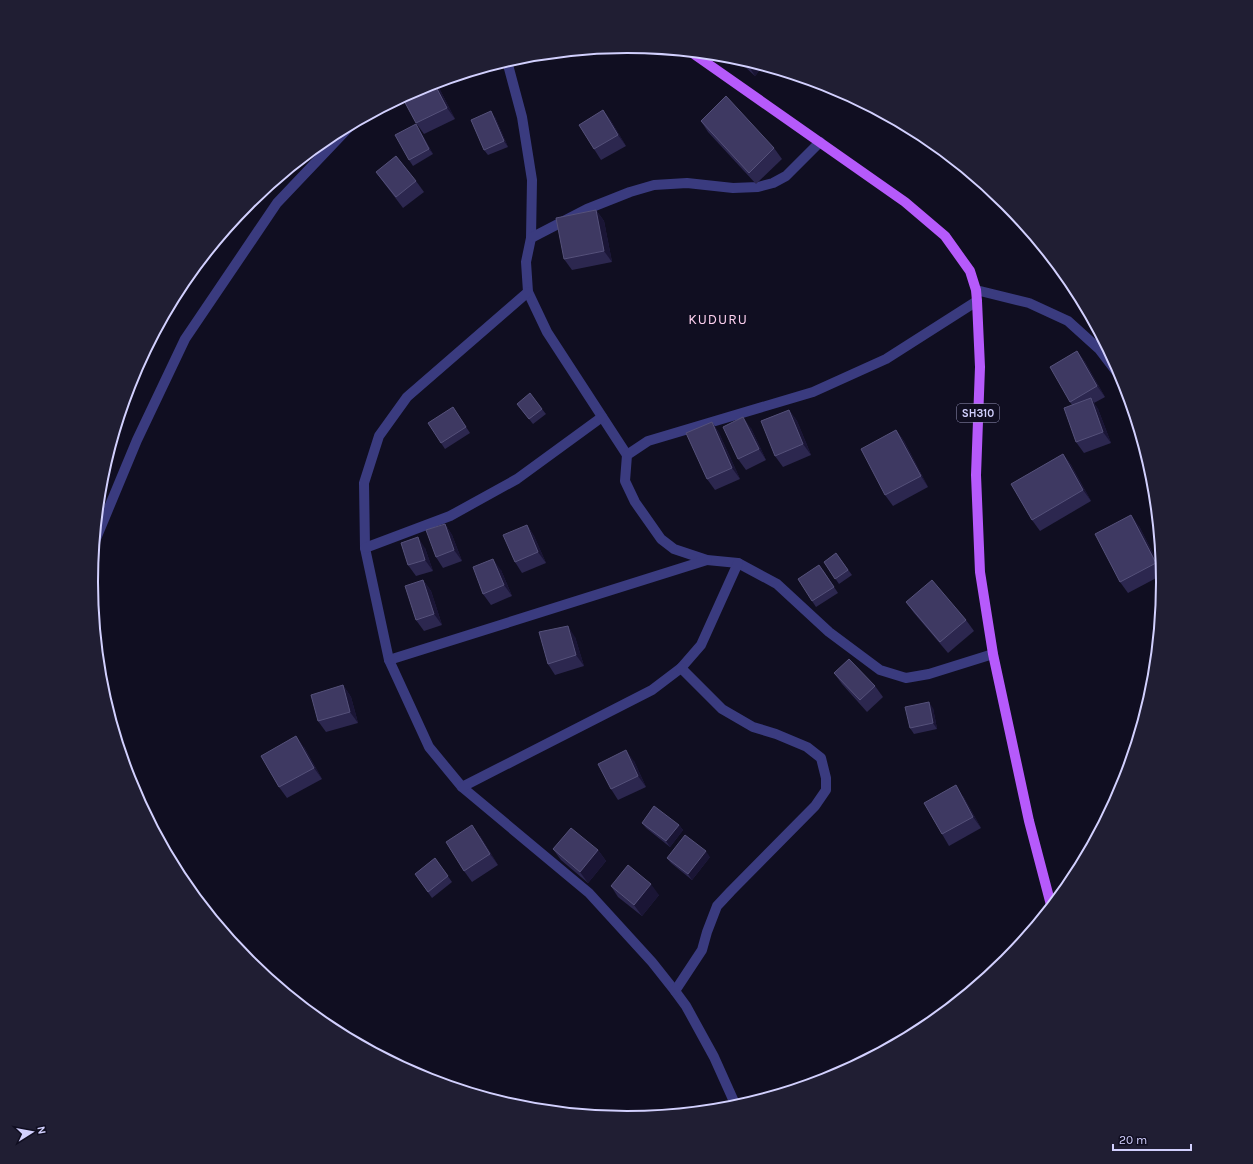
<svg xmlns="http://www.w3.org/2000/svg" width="1253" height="1164" font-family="Karla,sans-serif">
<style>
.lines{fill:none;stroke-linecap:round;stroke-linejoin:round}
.street{stroke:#3a3b7f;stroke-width:10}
.primary{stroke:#b65afb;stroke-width:10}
.wall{fill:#2c274f}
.shaded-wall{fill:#1a1535}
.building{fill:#3e3962;stroke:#55517a}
.labels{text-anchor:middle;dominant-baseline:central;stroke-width:4;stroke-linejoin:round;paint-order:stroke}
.shield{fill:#100e21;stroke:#9896bc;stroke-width:1}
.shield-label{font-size:11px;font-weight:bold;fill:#d2d0fe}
.quarter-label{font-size:14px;letter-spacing:1px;fill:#fed1f0;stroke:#100e21}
.rim{fill:none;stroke:#d2d0fe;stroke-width:2}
</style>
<rect width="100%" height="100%" fill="#100e21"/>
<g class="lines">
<!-- street -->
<g class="street">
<path d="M507,61L522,117L532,180L531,238L526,262L528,292L547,332L627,455"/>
<path d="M531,238L587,209L630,192L654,185L687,183L733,188L758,187L773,183L786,176L820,142"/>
<path d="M976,290L1029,303L1068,321L1099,349L1122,379"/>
<path d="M528,292L407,397L379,436L364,483L365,548L389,660L429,747L462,787L589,893L652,962L675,991L686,1006L714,1057L736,1106"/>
<path d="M977,301L886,359L813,392L648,441L627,455L625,481L635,502L661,539L674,549L707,560L738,563L777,584L829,632L880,670L906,678L929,674L993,654"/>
<path d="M95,541L137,440L185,339L277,203L352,124"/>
<path d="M365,548L450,516L517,479L602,417"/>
<path d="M389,660L707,560"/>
<path d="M462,787L652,690L681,668L701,645L738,563"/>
<path d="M675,991L702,950L707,932L717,906L731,891L815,806L826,790V778L821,758L807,747L776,734L753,727L722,709L681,668"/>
</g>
<!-- primary -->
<path class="primary" d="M691,52L905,202L945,236L970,271L976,290L977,301L980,367L976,475L980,572L993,654L1029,821L1051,905"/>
</g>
<!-- wall -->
<g class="wall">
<path d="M734,57L763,66L755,76Z"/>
<path d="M438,86L455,119L424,134L416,123Z"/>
<path d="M603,110L611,121L626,146L601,160L594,149Z"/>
<path d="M495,117L508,147L488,155L484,150Z"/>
<path d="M701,121L774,148L782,159L756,184L708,132Z"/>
<path d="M419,129L433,154L413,166L409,160Z"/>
<path d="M376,172L416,181L424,192L403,208L384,183Z"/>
<path d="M596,210L604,221L612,262L572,270L564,259Z"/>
<path d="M1077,351L1085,362L1105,397L1094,403L1098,409L1111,443L1084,453L1076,442L1072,405L1070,402Z"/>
<path d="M517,404L542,409L546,414L533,424Z"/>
<path d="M453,407L470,433L445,449L441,443Z"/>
<path d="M789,410L797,421L811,455L783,467L775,456Z"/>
<path d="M712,422L719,433L740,479L715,490L707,479Z"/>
<path d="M751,428L766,460L746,470L738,459Z"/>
<path d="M896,430L904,441L928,487L893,506L885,495Z"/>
<path d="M1063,454L1071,465L1091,501L1040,531L1032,520Z"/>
<path d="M445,524L452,535L462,561L443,568L436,557Z"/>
<path d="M527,525L534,536L546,563L522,573L515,562Z"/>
<path d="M1139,526L1161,569L1162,575L1128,593L1120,582Z"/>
<path d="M425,548L433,571L416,576L408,565Z"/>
<path d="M836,553L852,575L839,584L824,562Z"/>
<path d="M501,570L512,596L491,605L483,594Z"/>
<path d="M823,570L838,593L816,607L812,601Z"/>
<path d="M423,580L431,591L442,625L424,631L416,620Z"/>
<path d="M906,602L966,620L974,631L948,653L914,613Z"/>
<path d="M575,637L584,666L555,675L548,664Z"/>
<path d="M834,673L875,686L883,697L867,712L842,684Z"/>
<path d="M343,685L351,697L358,723L326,732L318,721Z"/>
<path d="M933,708L937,729L914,734L910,728Z"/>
<path d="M304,747L322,779L287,798L279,787Z"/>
<path d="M634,761L646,787L618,800L611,789Z"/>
<path d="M963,796L981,828L949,846L942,834Z"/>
<path d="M642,823L679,825L683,830L670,847L646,828Z"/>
<path d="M480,836L498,865L472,882L464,871Z"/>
<path d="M553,849L598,850L606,861L588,883L561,860Z"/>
<path d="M710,857L692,880L671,863L667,858Z"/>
<path d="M435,858L452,882L432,898L415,874Z"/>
<path d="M611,886L659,895L642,916L618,897Z"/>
</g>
<!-- shaded-wall -->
<g class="shaded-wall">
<path d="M750,62L763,66L755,76L748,65Z"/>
<path d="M434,83H435L438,86L455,119L447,108Z"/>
<path d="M603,110L611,121L626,146L618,135Z"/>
<path d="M491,111L495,117L508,147L504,141Z"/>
<path d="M416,124L419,129L433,154L429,149Z"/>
<path d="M596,210L604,221L612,262L604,251Z"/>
<path d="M1077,351L1085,362L1105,397L1097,386Z"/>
<path d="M1091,398L1098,409L1111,443L1103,432Z"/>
<path d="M789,410L797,421L811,455L803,444Z"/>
<path d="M743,417L751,428L766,460L759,449Z"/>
<path d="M712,422L719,433L740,479L732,468Z"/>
<path d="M896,430L904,441L928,487L921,476Z"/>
<path d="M1063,454L1071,465L1091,501L1083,490Z"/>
<path d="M1131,515L1139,526L1161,569V570L1156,563Z"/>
<path d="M445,524L452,535L462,561L454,550Z"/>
<path d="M527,525L534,536L546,563L538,552Z"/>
<path d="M418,537L425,548L433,571L425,560Z"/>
<path d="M493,559L501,570L512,596L504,585Z"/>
<path d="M423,580L431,591L442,625L434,614Z"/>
<path d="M568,626L575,637L584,666L576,655Z"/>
<path d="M343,685L351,697L358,723L350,712Z"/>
<path d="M929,702L933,708L937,729L933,723Z"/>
<path d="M296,736L304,747L322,779L314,768Z"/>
<path d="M626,750L634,761L646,787L638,776Z"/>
<path d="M956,785L963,796L981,828L973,817Z"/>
<path d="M472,825L480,836L498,865L490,854Z"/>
<path d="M679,825L683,830L670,847L666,841Z"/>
<path d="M598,850L606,861L588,883L580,872Z"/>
<path d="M706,851L710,857L692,880L688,874Z"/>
<path d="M651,884L659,895L642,916L634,905Z"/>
</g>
<!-- building -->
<g class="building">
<path d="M742,59L750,62L748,65Z"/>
<path d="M434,83L447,108L416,123L402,97L422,87Z"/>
<path d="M726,96L774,148L749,173L701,121Z"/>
<path d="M603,110L618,135L594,149L579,125Z"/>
<path d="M491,111L504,141L484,150L471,120Z"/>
<path d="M416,124L429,149L409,160L395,135Z"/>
<path d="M396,156L416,181L396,197L376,172Z"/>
<path d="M596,210L604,251L564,259L556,218Z"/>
<path d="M1077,351L1097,386L1070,402L1050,367Z"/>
<path d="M530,393L542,409L529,419L517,404Z"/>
<path d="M1091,398L1103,432L1076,442L1064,408Z"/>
<path d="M453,407L466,427L441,443L428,423Z"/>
<path d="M789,410L803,444L775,456L761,421Z"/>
<path d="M743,417L759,449L738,459L723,427Z"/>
<path d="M712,422L732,468L707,479L686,433Z"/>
<path d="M896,430L921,476L885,495L861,449Z"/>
<path d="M1063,454L1083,490L1032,520L1011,484Z"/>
<path d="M1131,515L1156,563L1120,582L1095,534Z"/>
<path d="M445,524L454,550L436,557L426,530Z"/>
<path d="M527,525L538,552L515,562L503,535Z"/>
<path d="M418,537L425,560L408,565L401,543Z"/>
<path d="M836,553L848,570L835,579L824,562Z"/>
<path d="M493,559L504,585L483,594L473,567Z"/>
<path d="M819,565L834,587L812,601L798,579Z"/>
<path d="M423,580L434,614L416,620L405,586Z"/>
<path d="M932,580L966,620L940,642L906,602Z"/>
<path d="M568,626L576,655L548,664L539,632Z"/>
<path d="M849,659L875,686L860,700L834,673Z"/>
<path d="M343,685L350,712L318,721L311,695Z"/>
<path d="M929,702L933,723L910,728L905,707Z"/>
<path d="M296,736L314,768L279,787L261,756Z"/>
<path d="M626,750L638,776L611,789L598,764Z"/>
<path d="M956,785L973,817L942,834L924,803Z"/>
<path d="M654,806L679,825L666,841L642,823Z"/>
<path d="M472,825L490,854L464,871L446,842Z"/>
<path d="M571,828L598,850L580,872L553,849Z"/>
<path d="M685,835L706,851L688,874L667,858Z"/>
<path d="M435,858L448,876L428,892L415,874Z"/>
<path d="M628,865L651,884L634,905L611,886Z"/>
</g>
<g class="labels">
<!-- shield labels -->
<rect class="shield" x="957" y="404" width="42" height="18" rx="3"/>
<g class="shield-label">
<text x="978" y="413">SH310</text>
</g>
<!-- quarter labels -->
<g class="quarter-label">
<text x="718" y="319">KUDURU</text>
</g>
</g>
<!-- crop -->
<path d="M0 0H1253V1164H0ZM98 582a529 529 0 1 1 1058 0a529 529 0 1 1-1058 0Z" fill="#201e33" fill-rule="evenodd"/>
<path class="rim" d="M98 582a529 529 0 1 1 1058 0a529 529 0 1 1-1058 0Z"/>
<!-- north arrow -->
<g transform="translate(32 1132) rotate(79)" stroke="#100e21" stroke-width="3" paint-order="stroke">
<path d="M0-3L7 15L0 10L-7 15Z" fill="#d2d0fe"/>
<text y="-6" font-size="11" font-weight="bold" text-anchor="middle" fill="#d2d0fe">N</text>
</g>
<!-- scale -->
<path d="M1113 1144v6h78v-6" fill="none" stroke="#d2d0fe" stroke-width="2"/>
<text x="1119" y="1144" font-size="12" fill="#d2d0fe" stroke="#100e21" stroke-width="3" paint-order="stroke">20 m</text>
</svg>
